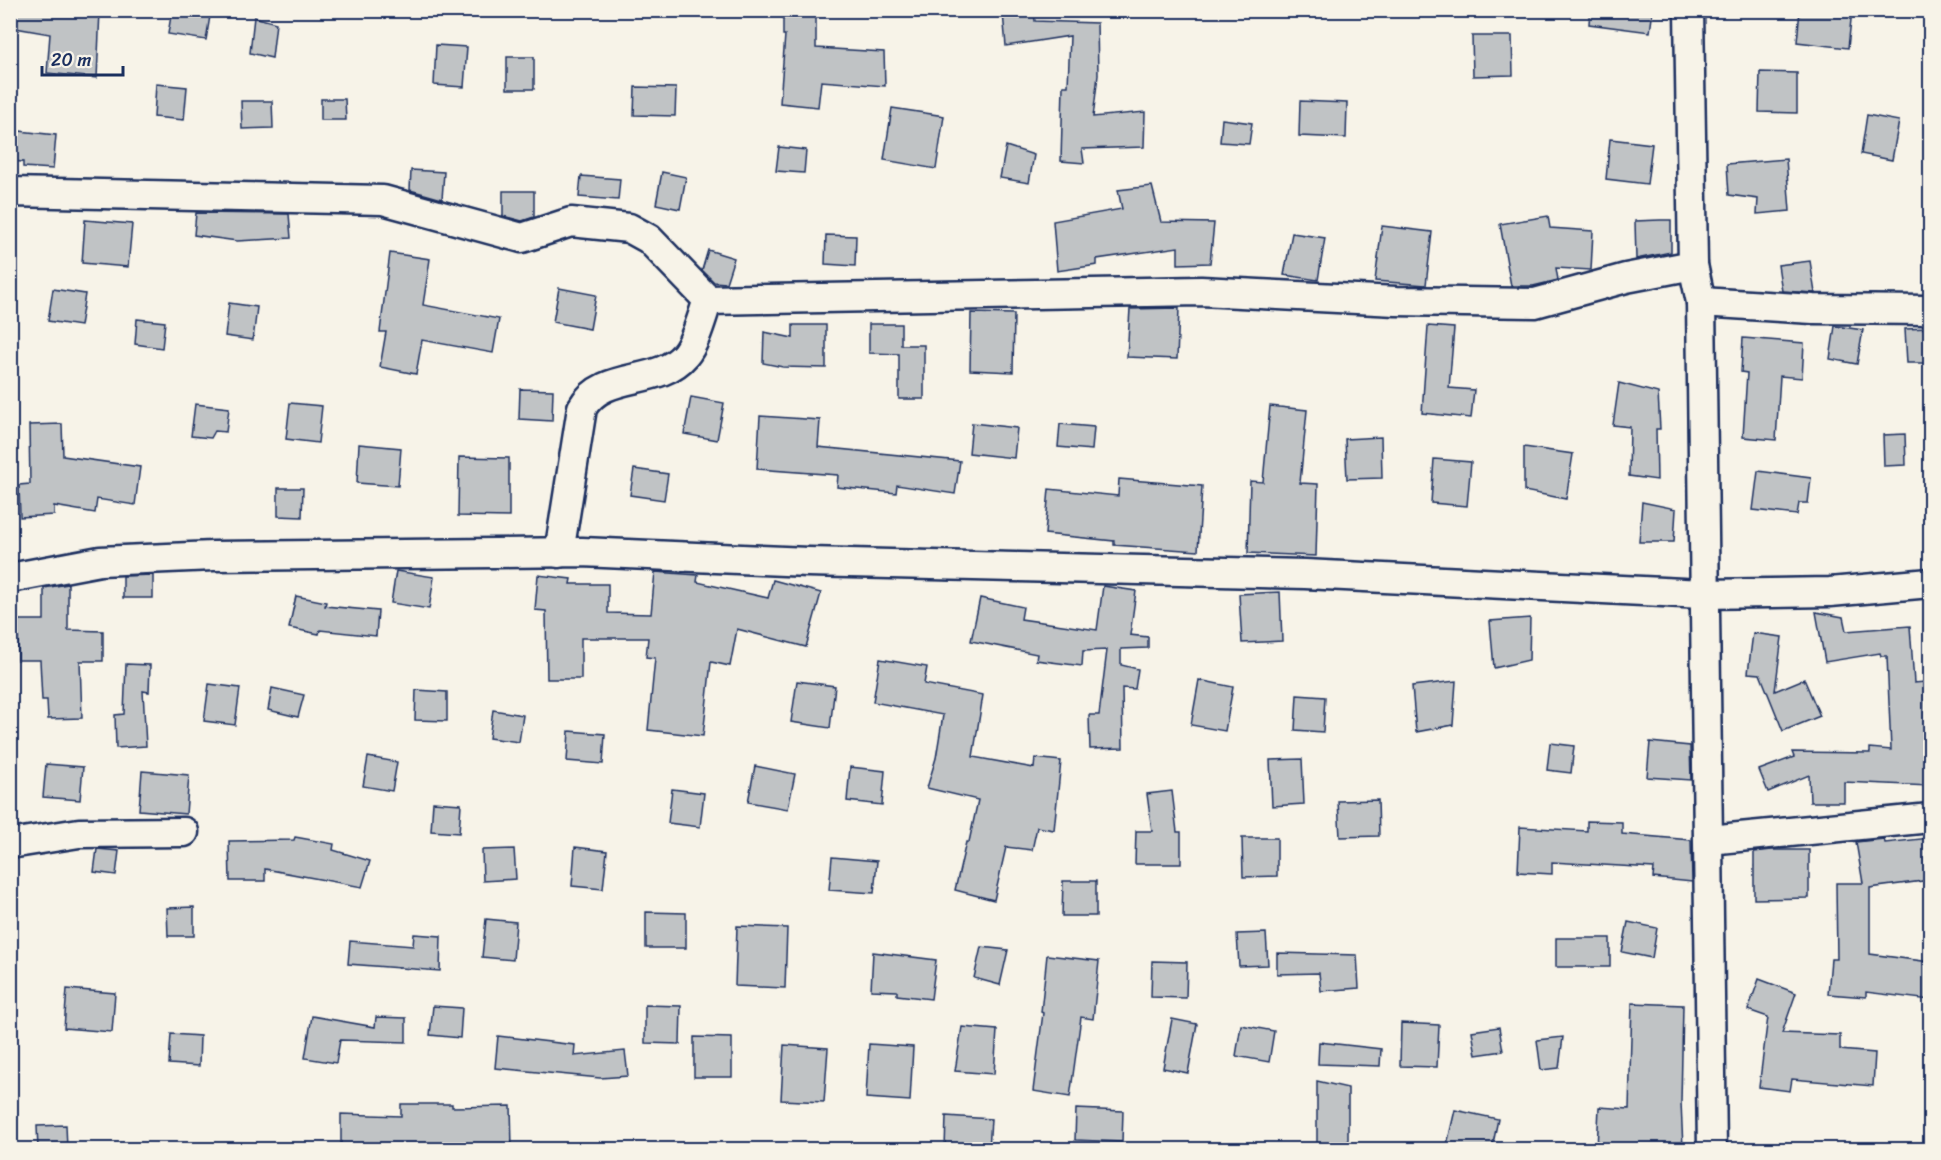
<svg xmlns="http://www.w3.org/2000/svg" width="1941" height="1160" font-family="Sriracha,sans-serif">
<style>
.building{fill:#c0c3c5;stroke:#1b2f5e;stroke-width:1.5}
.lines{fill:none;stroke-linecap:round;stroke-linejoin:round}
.street-casing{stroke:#1b2f5e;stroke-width:33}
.street{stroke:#f7f3e8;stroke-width:28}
</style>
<rect width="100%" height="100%" fill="#f7f3e8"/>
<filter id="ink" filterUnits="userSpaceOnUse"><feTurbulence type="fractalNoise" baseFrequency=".0167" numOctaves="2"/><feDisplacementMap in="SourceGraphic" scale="12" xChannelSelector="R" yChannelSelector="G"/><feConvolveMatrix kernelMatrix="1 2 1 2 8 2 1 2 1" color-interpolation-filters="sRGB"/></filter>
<g filter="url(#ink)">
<!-- building -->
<g class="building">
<path d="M10,10H100L97,78L47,73L50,34L10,27Z"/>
<path d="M172,10H211L206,40L168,34Z"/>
<path d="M783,10H816V48L884,52L885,86L821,81L818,107L780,103L785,35H783Z"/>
<path d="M1018,10H1034L1035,21L1097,23L1098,75L1093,117L1145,112L1144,147L1082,149L1084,163L1061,161L1063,86H1068L1070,36L1006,46L1003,13Z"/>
<path d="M1590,10H1653L1650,32L1589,24Z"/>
<path d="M1800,10H1852L1848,48L1797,42Z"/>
<path d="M254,17L276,23L272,58L250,53Z"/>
<path d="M1472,36H1512L1513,75L1473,76Z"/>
<path d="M436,45L467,47L464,87L434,85Z"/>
<rect x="507" y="57" width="27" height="32"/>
<path d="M1760,72L1797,73V113L1759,112Z"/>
<path d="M156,84L187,87L184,120L154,117Z"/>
<path d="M635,87L676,88L675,116L634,115Z"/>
<path d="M321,99H345L346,120H321Z"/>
<path d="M241,101H272L273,128L242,129Z"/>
<path d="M1300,101L1347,103L1346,138L1299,136Z"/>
<path d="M892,108L944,116L936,169L884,160Z"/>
<path d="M1867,115L1899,121L1892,160L1861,154Z"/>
<path d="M1222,119L1252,123L1249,144L1220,142Z"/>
<path d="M10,130L56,135L53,169L23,167V162L10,161Z"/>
<path d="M1610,139L1652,144L1647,184L1606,179Z"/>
<path d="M1006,146L1034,155L1029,183L1000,178Z"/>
<path d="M779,147L806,150L804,173L776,171Z"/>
<path d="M1786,159L1790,211L1757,214L1758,199L1729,195L1727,164Z"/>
<path d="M411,170L444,172L442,199L410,190Z"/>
<path d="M662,172L686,177L680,209L656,204Z"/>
<path d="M581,176L620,179L618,200L579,197Z"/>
<path d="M1152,186L1161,222L1214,223L1210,263L1178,264V247L1097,259V265L1057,271L1053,221L1122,209L1118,190Z"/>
<path d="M503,191H534V217L522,221L503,216Z"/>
<path d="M196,213L289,214L291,238L237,241L194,235Z"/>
<path d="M1548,216L1550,228L1593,231L1591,270L1556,268L1558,280L1533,286H1511L1500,224Z"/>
<path d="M85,220L132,224L128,267L82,263Z"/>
<path d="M1660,220H1671V252L1636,259L1635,221Z"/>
<path d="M1382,226L1432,232L1426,285L1375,281Z"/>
<path d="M1292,233L1325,238L1318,280L1284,275Z"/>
<path d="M826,235L856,236L855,266L825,264Z"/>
<path d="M708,250L734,258L726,283L714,282L702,270Z"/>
<path d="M390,253L430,259L423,305L499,319L493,353L422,340L416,374L380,367L386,332H380Z"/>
<path d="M1810,261L1815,293L1782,291L1778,265Z"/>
<path d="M559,288L596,295L590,329L553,322Z"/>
<path d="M53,289L85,294L80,326L48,321Z"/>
<path d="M229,303L257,307L253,340L225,336Z"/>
<path d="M1179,308L1177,359L1127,357L1130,309Z"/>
<path d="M971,313L1014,314L1013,372L970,370Z"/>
<path d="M137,319L165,322L162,348L135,344Z"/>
<path d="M869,324H901V345H924V399H899V354L869,353Z"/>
<path d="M793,325H826V368L783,367L763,363L764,332L793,338Z"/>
<path d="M1428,326L1454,328L1449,388L1474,390L1471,418L1422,413Z"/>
<path d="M1835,326L1863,330L1857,364L1830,359Z"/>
<path d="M1930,328V363H1907L1905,329Z"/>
<path d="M1743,338L1804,343L1802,378L1780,376L1776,440L1743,437L1747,373L1741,372Z"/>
<path d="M1619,383L1658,393L1660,429H1656L1657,480L1629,476L1630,427L1613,425Z"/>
<path d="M520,389L553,390L552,421L519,419Z"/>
<path d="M691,397L724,403L717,440L684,434Z"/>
<path d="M290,403L322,406L318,443L286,439Z"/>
<path d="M195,404L229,408L226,432L215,431L211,438L191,436Z"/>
<path d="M1270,406L1307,410L1300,483L1318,484L1316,556L1248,553L1250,481L1263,482Z"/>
<path d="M760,416L820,420L818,447L960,461L955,494L897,485L896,493L837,487L838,475L757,469Z"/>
<path d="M972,423L1017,428L1014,458L969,453Z"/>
<path d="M62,424L63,456L140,467L135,505L97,499L95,513L54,506V515L20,517L19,485L30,484L29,425Z"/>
<path d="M1060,424L1094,427L1092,450L1058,447Z"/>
<path d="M1905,434L1906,465L1884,466L1883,435Z"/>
<path d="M1381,437L1382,478L1347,479L1345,439Z"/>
<path d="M359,444L401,448L398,486L357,483Z"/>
<path d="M1524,447L1573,454L1566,499L1524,491Z"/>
<path d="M459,457L509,458V517L458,516Z"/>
<path d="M1434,459L1471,462L1467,506L1431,503Z"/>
<path d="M634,469L668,474L664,500L630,495Z"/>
<path d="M1758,471L1811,478L1808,503H1799L1797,515L1753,510Z"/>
<path d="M1119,479L1202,486L1198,551L1114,545V541L1045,534L1049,489L1118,496Z"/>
<path d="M278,488H303L302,517L278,516Z"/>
<path d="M1642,502L1676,509L1674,542H1639Z"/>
<path d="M396,571L434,577L429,609L391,603Z"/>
<path d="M655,572L698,575L697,582L768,598L773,580L821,593L806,647L737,629L730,666L711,662L703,736L648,730L655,658L646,657L648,638H581V679H547L546,611L535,610L538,575L571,579L570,584H608V613L651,614Z"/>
<path d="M153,575V598H123V576Z"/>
<path d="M68,584V630L103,631V661H80L82,718L48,719L47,700H42L40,660H18V620H44V588Z"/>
<path d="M1103,586L1136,591L1130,635L1148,637V648L1121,649V665L1138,669L1135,689L1122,688L1123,748L1090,749L1089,715H1099L1107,650L1083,651L1082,666L1036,660L1037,654L971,641L980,598L1023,607L1021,619L1097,630Z"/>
<path d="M1280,592L1282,641L1242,643L1239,594Z"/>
<path d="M296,596L326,602L325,606L378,611L376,636L320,630L319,634L289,628Z"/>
<path d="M1816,612L1843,617L1846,631L1910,626L1914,683L1925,682L1930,786L1844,782V802H1810L1809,775L1768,792L1759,770L1794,757L1792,752L1870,753V748L1891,750L1887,656H1881L1880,653L1825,662Z"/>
<path d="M1530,618L1529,660L1494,668L1490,621Z"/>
<path d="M1753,633L1782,637L1775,691L1804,679L1820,716L1783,731L1760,674L1748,673Z"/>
<path d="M880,659L927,667L924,684L983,695L973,757L1034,768L1035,758L1061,761L1054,830L1037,827L1032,850L1006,847L994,900L955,890L966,842H969L978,800L927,788L936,758L943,715L873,702Z"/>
<path d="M126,664L150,665L149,692L143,691L146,746L116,748L115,715L124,714Z"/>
<path d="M1199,680L1233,687L1225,731L1191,725Z"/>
<path d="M797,681L835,686L830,728L791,722Z"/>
<path d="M1456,681L1453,725L1416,732L1412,686Z"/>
<path d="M209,684L240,688L235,725L204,721Z"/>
<path d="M272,688L304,695L298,717L268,710Z"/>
<path d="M416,690L447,692V721L415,720Z"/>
<path d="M1297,695L1325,697L1323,732L1295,730Z"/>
<path d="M493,710L523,715L519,742L489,738Z"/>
<path d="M569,731L605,734L603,764L567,761Z"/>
<path d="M1650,742L1690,746L1691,780L1647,777Z"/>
<path d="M1550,743L1574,746L1571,773L1547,770Z"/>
<path d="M368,757L397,762L392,791L363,786Z"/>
<path d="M1302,759L1304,804L1272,806L1270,760Z"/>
<path d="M46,764L83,767L80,800L43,797Z"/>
<path d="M755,766L795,774L788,809L748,802Z"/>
<path d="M850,767L885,771L882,805L847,801Z"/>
<path d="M142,771L189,775L186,814L139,810Z"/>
<path d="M672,789L704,793L700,827L668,823Z"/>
<path d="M1172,791L1177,832H1181V864H1135L1136,831H1152L1147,794Z"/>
<path d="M1378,800L1379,836L1340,837L1338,801Z"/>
<path d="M433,802L461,804L459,833L431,831Z"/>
<path d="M1587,821L1622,822V834L1691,840L1692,882L1653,878L1654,868L1552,862V874L1518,872L1520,827L1587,831Z"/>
<path d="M295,837L334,844L333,850L370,861L362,887L265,869V881H230L229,841L294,840Z"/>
<path d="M1242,838H1277V876L1243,877Z"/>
<path d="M1930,838V880L1870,888V954L1930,962V1000L1866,992V997L1828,994L1831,959H1837L1836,883H1863L1856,842L1884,839L1885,843Z"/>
<path d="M575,847L607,851L603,889L572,886Z"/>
<path d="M97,849L119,851L116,875L94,872Z"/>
<path d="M514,849L516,879L483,881L482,850Z"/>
<path d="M1772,850H1809V898L1754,899V852Z"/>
<path d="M832,857L877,861L874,893L829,890Z"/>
<path d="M1063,881H1096V916H1062Z"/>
<path d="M194,907V936H168L167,908Z"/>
<path d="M646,912L686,913V948H646Z"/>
<path d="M486,919L516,922L513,960L482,957Z"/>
<path d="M1628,922L1657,928L1652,958L1622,952Z"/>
<path d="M737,926L787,928L785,988L735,986Z"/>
<path d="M1266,933L1268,965L1239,966L1237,934Z"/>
<path d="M414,934L441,936L440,971L348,964L350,941L413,946Z"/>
<rect x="1556" y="938" width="54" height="29"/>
<path d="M981,947L1008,950L1000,985L974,978Z"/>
<path d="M873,952L936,960L931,999L897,995V991L871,990Z"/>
<path d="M1277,953L1357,955L1359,988L1321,991L1319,973L1277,974Z"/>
<path d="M1047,955L1099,961L1093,1019L1081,1017L1070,1097L1033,1091L1043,1013L1041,1012Z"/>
<path d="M1152,961L1187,962L1186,998L1151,997Z"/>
<path d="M1759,979L1796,993L1782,1033L1840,1035V1050L1875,1053L1873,1086L1792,1079L1790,1091L1759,1087L1768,1017L1748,1010Z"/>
<path d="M67,989L115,993L112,1032L64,1028Z"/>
<path d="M1632,1003L1683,1005L1681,1102L1683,1149H1597L1599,1107L1629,1109Z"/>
<path d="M645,1005L681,1006L680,1044L645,1043Z"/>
<path d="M433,1006L462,1008L460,1038L430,1035Z"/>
<path d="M312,1016L375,1027L376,1017L406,1018V1042L340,1040L336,1063L305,1058Z"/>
<path d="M1172,1019L1197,1024L1188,1073L1163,1068Z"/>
<path d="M1401,1023L1439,1025L1437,1067L1400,1066Z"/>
<path d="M1241,1025L1274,1031L1269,1062L1236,1056Z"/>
<path d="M962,1027L997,1030L994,1074L955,1071Z"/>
<path d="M1499,1027L1503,1051L1476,1055L1472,1031Z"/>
<path d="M171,1034L200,1036L199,1066L169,1064Z"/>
<path d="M498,1036L575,1045L574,1056L625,1051L628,1076L600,1078L495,1068Z"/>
<path d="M694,1037L732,1038V1077H694Z"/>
<path d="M1563,1037L1559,1068L1541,1070L1537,1040Z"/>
<path d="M1319,1042L1381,1049L1380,1066L1318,1064Z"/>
<path d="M869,1044L913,1047L910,1101L866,1098Z"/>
<path d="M784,1045L828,1048L824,1102L781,1100Z"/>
<path d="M1317,1081L1348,1088V1149H1317Z"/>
<path d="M401,1104H452V1107L511,1106L512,1149H341V1114L401,1116Z"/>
<path d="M1076,1109L1123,1111L1122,1142L1075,1140Z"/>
<path d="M1455,1110L1498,1119L1492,1149H1446Z"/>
<path d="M946,1116L991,1119L989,1149H945Z"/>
<path d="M66,1125L67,1149H38L37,1126Z"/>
</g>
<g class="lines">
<defs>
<g id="street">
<path d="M1689,10L1693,265L1701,302L1712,1150"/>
<path d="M10,192L383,200L522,238L571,222L629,228L649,239L708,300L1201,291L1396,301L1535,303L1626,278L1693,265"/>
<path d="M1701,302L1813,309L1930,310"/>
<path d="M559,553L582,408C603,370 658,387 685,355C696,342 702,316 708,300"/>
<path d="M10,578L100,561L213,556L582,552L808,562L1305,574L1703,594L1830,592L1930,583"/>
<path d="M1709,840L1930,818"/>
<path d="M10,844L79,833L184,832"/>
</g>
</defs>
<!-- street casing -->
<use href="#street" class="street-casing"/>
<!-- street -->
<use href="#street" class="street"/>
</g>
</g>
<!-- margin -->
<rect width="1941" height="1160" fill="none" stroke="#f7f3e8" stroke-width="36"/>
<rect x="18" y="18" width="1905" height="1124" fill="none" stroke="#1b2f5e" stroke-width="2" filter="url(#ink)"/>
<!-- scale -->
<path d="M42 66v9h81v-9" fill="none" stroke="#1b2f5e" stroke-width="3"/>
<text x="51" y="66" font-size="18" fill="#1b2f5e" stroke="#f7f3e8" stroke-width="4.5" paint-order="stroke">20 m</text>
</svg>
